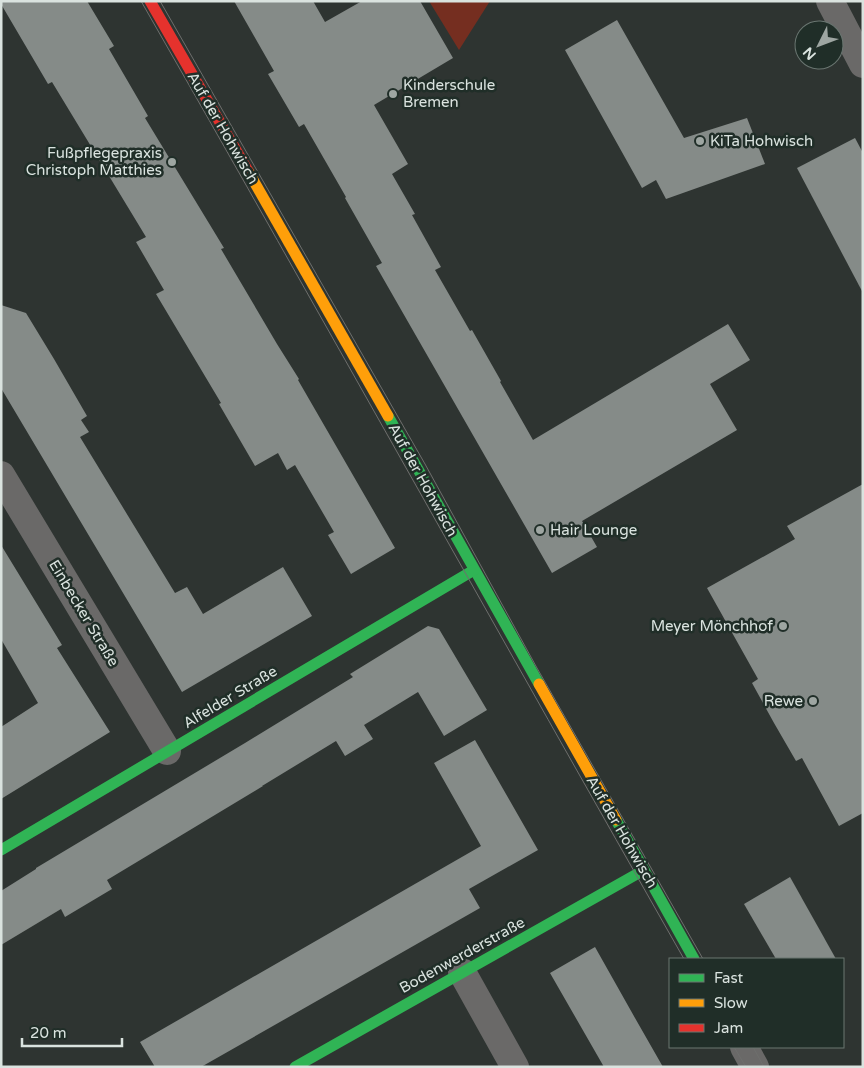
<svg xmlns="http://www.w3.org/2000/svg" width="864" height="1068" font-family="'Varela Round',sans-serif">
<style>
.green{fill:#752e20}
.building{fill:#858b88}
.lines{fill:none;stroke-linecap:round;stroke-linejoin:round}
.street{stroke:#6a6968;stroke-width:28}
.fast{stroke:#30b455;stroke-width:11}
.slow{stroke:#ff9f0a;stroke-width:11}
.jam{stroke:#e5322d;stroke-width:11}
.tram{stroke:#6e6f6d;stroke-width:1}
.poi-dot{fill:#9ea6a2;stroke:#202e28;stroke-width:2}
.labels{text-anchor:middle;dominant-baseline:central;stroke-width:5;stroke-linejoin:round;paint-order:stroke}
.poi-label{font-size:15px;fill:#dae3df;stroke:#202e28;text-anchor:start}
.street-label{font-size:15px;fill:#dae3df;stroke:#202e28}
</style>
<rect width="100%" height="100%" fill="#2e3431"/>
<!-- green -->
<path class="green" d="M429,1H490L459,50Z"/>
<!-- building -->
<g class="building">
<path d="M1,1H87L114,46L109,49L148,116L145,118L224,248L221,249L277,344L299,379L298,380L395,548L351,574L328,535L334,532L295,465L287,470L278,453L255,466L219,404L221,403L156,294L164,290L136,242L146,237L52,82L48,84L1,4Z"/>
<path d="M234,1H313L325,22L362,1H420L453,58L374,105L408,164L392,174L415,214L412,215L441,267L435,270L470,331L472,330L501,381L500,382L533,440L728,324L750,360L710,384L737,430L582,521L597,547L552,573L376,266L382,263L345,198L346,197L304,124L299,127L268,74L274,71Z"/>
<path d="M617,20L684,138L747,118L765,164L666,199L656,180L642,188L565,50Z"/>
<path d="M855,138L863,153V293L797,168Z"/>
<path d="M1,305L26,313L54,359L87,416L81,420L89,432L80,437L175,593L187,587L203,614L283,567L312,616L182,692L1,388Z"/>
<path d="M863,484V813L839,826L802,758L796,761L774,723L752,683L758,679L707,588L795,539L787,526Z"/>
<path d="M1,545L62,645L57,648L110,732L1,799V727L38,703L1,639Z"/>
<path d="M428,626L439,629L487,710L444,736L418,692L364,725L373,739L345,756L336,741L262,786H263L107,880L112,889L65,917L61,909L1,945V891L36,869V868L245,743L353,677L350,674Z"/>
<path d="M475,740L538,850L469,889L480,908L201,1067H155L140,1042L481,846L434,763Z"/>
<path d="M790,877L836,959H776L744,904Z"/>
<path d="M595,947L635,1018L663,1067H604L550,973Z"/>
</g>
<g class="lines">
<!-- street -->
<g class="street">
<path d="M830,1L863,64"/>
<path d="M1,475L167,751"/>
<path d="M462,972L515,1067"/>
<path d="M744,1047L755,1067"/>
</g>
<!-- fast -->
<g class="fast">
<path d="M388,416L539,684"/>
<path d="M616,820L694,959"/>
<path d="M1,850L474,570"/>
<path d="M295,1067L644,870"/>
</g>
<!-- slow -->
<g class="slow">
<path d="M248,171L388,416"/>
<path d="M539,684L616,820"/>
</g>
<!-- jam -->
<path class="jam" d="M150,1L248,171"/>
<!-- tram -->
<g class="tram">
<path d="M141,1C324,320 502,640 684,959"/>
<path d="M160,1L425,464L537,668L703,959"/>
<path d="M734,1047L746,1067"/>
<path d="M753,1047L764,1067"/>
</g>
</g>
<!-- markers -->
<g class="poi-dot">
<circle cx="393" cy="94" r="5"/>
<circle cx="700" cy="141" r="5"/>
<circle cx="172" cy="162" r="5"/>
<circle cx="540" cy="530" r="5"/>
<circle cx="783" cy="626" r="5"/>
<circle cx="813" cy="701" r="5"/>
</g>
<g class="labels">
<!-- poi labels -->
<g class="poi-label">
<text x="403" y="85">Kinderschule<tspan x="403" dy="17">Bremen</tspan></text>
<text x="710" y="141">KiTa Hohwisch</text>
<text x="162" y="153" text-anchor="end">Fußpflegepraxis<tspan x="162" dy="17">Christoph Matthies</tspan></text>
<text x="550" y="530">Hair Lounge</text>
<text x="773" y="626" text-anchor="end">Meyer Mönchhof</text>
<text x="803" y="701" text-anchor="end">Rewe</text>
</g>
<!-- street labels -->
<g class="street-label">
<text transform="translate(223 128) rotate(60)">Auf der Hohwisch</text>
<text transform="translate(423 480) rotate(61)">Auf der Hohwisch</text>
<text transform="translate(84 613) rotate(59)">Einbecker Straße</text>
<text transform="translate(230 697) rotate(-31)">Alfelder Straße</text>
<text transform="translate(622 832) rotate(60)">Auf der Hohwisch</text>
<text transform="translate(462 955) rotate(-29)">Bodenwerderstraße</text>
</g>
</g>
<!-- border -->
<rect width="864" height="1068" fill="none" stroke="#dae3df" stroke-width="5"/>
<!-- legend -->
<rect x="669" y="958" width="175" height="90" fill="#202e28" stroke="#6a7671"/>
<rect x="679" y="974" width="25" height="8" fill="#30b455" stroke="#6a7671"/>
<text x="714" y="983" font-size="15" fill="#dae3df">Fast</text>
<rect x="679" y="999" width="25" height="8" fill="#ff9f0a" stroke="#6a7671"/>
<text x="714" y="1008" font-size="15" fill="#dae3df">Slow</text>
<rect x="679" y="1024" width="25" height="8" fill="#e5322d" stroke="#6a7671"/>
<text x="714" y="1033" font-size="15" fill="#dae3df">Jam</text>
<!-- north arrow -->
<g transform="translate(819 45) rotate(228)"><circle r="24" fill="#202e28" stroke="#6a7671"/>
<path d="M0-4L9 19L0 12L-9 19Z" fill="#9ea6a2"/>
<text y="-8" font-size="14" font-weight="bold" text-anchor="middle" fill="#dae3df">N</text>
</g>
<!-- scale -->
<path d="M22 1038v8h100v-8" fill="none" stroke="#dae3df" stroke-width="2.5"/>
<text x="30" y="1038" font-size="15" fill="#dae3df" stroke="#202e28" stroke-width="4" paint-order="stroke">20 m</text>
</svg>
